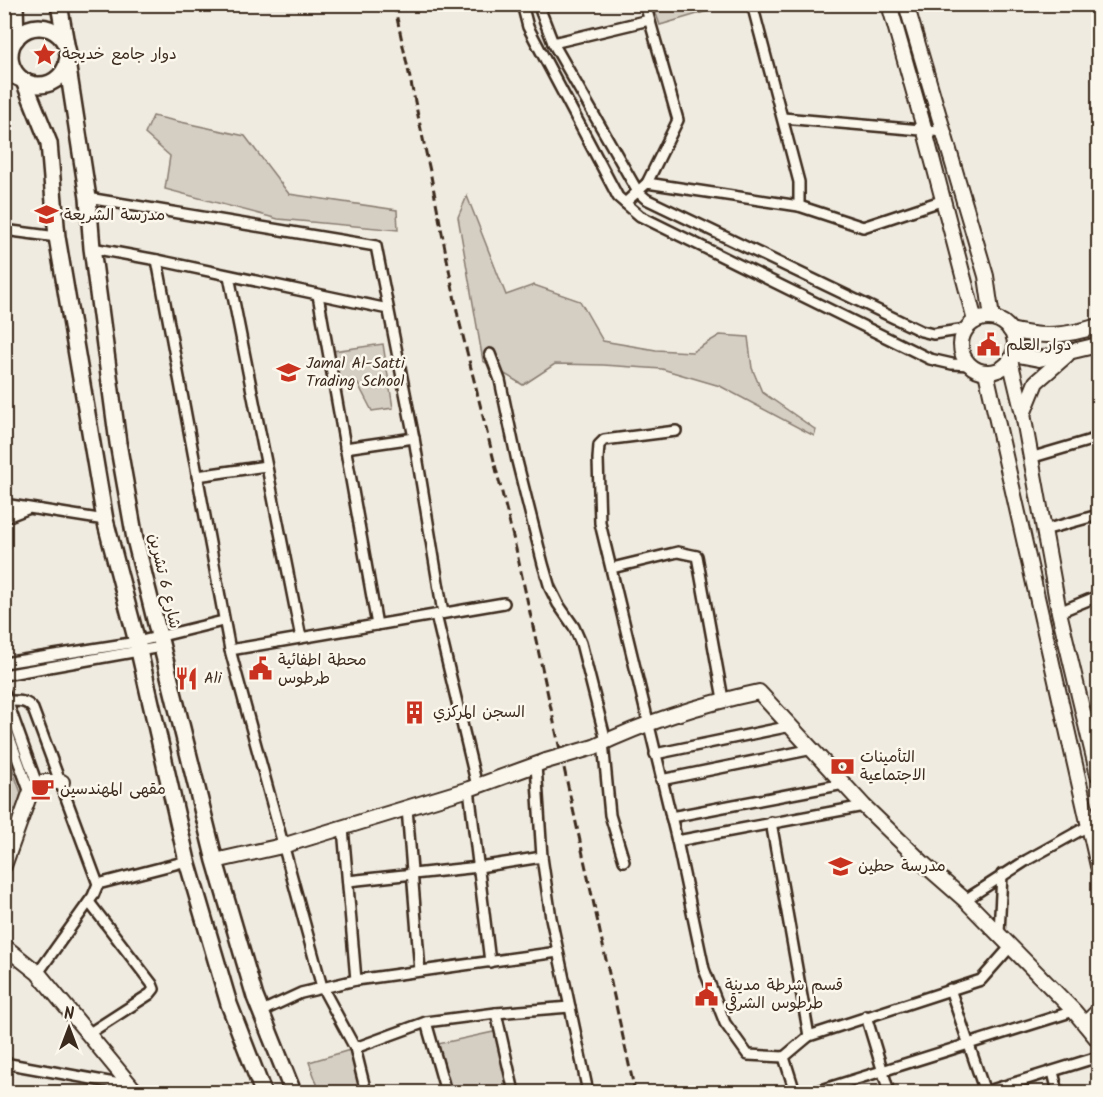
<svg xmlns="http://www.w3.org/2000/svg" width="1103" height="1097" font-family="Kalam,'Playpen Sans Arabic',sans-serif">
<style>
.green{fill:#d5cec3;stroke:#887c70;stroke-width:1.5}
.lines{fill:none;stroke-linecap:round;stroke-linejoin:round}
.street-casing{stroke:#3b2a1e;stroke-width:14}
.secondary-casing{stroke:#3b2a1e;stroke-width:18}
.primary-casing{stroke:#3b2a1e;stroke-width:20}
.street{stroke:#fbf7ec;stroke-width:9}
.secondary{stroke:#fbf7ec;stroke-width:14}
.primary{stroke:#fbf7ec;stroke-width:15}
.rail{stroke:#3b2a1e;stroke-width:3;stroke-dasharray:9 4.5;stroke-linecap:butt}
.secondary-bridge-casing{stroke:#3b2a1e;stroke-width:18;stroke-linecap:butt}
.secondary-bridge{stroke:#fbf7ec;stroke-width:14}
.labels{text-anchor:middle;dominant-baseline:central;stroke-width:5;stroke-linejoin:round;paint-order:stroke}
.poi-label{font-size:16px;fill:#3b2a1e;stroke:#fbf7ec;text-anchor:start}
.street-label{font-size:16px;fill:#3b2a1e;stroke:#fbf7ec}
</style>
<rect width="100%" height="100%" fill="#f0ebe0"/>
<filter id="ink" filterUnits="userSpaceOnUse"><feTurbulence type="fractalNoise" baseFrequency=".0167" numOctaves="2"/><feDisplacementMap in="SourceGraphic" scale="12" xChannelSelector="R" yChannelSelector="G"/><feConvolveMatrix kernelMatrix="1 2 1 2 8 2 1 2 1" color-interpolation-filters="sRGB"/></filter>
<g filter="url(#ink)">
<!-- green -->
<g class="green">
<path d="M728,5L660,25L653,5L728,4Z"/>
<path d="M153,116L245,136L289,194L397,210L398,230L278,219L165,189L170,156L145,134Z"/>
<path d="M467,196L506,295L534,285L580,301L603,341L656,350L692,352L720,335L748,337L752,368L762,392L816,430L814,436L720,386L662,369L603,365L555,364L523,385L483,361L458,217Z"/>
<path d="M383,344L393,408L372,411L358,384L339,387L333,351Z"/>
<path d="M4,746L21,793L16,810L5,805Z"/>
<path d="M498,1031L511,1092H452L438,1044Z"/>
<path d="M350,1050L362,1092H320L309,1062Z"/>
</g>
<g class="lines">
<defs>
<g id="street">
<path d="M522,4L528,27L618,197L640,216L930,359L952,364L970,365"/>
<path d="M538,4L553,43L638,192L646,199L921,331L933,334L966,329"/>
<path d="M645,4L678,120L647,183"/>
<path d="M553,43L649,20"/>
<path d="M783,118L944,132"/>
<path d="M88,198L376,246L414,438L443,613"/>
<path d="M625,203L647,183L799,206V182L752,4"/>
<path d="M799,206L863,227L944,200"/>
<path d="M4,230L57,237"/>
<path d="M92,248L157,260L388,309"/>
<path d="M157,260L230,650L322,987L355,1048L366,1092"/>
<path d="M229,276L301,638"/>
<path d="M318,295L377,625"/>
<path d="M490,354L500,380L517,461L543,564L550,588L558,604L574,627L581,643L606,741"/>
<path d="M4,356H5"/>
<path d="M676,431L604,440L599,445L598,459L600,523L677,841L704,969L725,1023L748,1055L784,1057L809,1036L981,980L1011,946"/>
<path d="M345,448L414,438"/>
<path d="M1030,458L1098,438"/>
<path d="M197,476L266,466"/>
<path d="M4,504L105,520"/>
<path d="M4,518L27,509"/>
<path d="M1044,530L1098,515"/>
<path d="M612,568L678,552L697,556L723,699"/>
<path d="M1059,612L1098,596"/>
<path d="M436,615L477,786"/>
<path d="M230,650L504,603"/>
<path d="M4,663L137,642L223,621"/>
<path d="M4,675L161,647"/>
<path d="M4,692L37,784"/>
<path d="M8,701C18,701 27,700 33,709L98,884L93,896L38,973"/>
<path d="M4,722L30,793"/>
<path d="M603,742L610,815L624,861"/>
<path d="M655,754L791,726"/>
<path d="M536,765L542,857L551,918L588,1092"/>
<path d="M661,780L813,749"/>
<path d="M469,789L490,962"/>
<path d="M407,808L420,971"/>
<path d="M671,817L844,784"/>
<path d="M771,822L809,1036"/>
<path d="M343,828L356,980"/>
<path d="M677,841L864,806"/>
<path d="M348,881L479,867L542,857"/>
<path d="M98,884L187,861"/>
<path d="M965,900L1027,860L1090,825"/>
<path d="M999,933L1002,874"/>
<path d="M950,989L985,1092"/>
<path d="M262,1011L301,993L356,980L558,952"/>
<path d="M496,1013L514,1092"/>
<path d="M866,1016L889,1092"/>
<path d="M426,1022L446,1092"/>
<path d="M88,1034L150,994L154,989L152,984L89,902"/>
<path d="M355,1048L426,1022L496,1013L570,1007"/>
<path d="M784,1057L795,1092"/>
<path d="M4,1063L131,1086"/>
<path d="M1053,1072L1058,1092"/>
<path d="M815,1092L1074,1011"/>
<path d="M985,1092L1098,1057"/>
</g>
<g id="secondary">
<path d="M889,4L923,124L975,321"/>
<path d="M906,4L986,276L992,318"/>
<path d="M4,72L24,81"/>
<circle cx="988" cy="345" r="27"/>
<path d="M1010,330C1043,338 1066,336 1098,326"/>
<path d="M1013,354L1039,359L1098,345"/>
<path d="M1010,360L1023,414L1059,612L1098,775"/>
<path d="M986,372L1098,866"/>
<path d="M1023,414L1036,382L1067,355"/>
<path d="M594,747C646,722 702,704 759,692L864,806L925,865L965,900L1074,1011L1098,1040"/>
<path d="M215,861L282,846L469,789L546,761"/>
<path d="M4,866L32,788L44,782H62"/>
<path d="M4,946L38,973L136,1092"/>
<path d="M1085,1024L1098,1011"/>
</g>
<g id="primary">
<path d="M15,4L16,39"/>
<path d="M59,4L66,44"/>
<circle cx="39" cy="56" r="29"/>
<path d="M67,62L88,198L92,248L118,443L135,539L215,861L255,997L293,1092"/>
<path d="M24,81L49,143L57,237L105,520L137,642L187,861L229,1004L263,1092"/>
</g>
</defs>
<!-- street casing -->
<use href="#street" class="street-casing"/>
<!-- secondary casing -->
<use href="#secondary" class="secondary-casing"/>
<!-- primary casing -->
<use href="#primary" class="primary-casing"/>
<!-- street -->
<use href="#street" class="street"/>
<!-- secondary -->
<use href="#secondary" class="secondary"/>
<!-- primary -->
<use href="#primary" class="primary"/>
<!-- rail -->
<path class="rail" d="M394,4L431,176L458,316L516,549L635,1092"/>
<defs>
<path id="secondary-bridge" d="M546,761L594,747"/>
</defs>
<!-- secondary-bridge casing -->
<use href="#secondary-bridge" class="secondary-bridge-casing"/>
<!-- secondary-bridge -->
<use href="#secondary-bridge" class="secondary-bridge"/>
</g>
</g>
<!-- icons -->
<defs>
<symbol id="sight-bare" viewBox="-9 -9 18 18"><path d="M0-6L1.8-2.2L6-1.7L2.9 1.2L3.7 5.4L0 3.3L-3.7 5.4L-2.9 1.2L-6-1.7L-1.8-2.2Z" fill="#c8321e" stroke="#fbf7ec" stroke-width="2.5" paint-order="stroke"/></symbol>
<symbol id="school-bare" viewBox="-9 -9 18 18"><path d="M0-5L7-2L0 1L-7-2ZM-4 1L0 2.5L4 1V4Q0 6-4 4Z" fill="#c8321e" stroke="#fbf7ec" stroke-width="2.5" paint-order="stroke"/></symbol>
<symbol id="civic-bare" viewBox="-9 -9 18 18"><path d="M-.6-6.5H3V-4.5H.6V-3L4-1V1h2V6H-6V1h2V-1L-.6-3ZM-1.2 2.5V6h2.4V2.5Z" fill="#c8321e" stroke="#fbf7ec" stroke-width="2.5" paint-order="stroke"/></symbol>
<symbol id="restaurant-bare" viewBox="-9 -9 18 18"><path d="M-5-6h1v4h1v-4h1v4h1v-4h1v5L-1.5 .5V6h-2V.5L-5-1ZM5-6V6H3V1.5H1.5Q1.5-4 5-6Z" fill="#c8321e" stroke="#fbf7ec" stroke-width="2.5" paint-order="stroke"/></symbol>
<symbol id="building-bare" viewBox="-9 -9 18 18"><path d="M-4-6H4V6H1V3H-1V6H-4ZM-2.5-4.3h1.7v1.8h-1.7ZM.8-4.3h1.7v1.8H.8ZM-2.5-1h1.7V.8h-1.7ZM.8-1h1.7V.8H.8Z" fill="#c8321e" stroke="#fbf7ec" stroke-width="2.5" paint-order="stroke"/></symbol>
<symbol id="bank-bare" viewBox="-9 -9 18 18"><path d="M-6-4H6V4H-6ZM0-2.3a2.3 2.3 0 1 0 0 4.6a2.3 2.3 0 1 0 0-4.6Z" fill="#c8321e" stroke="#fbf7ec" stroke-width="2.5" paint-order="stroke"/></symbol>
<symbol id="cafe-bare" viewBox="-9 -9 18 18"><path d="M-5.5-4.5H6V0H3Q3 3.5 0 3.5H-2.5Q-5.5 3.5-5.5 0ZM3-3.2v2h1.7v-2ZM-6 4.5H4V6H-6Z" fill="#c8321e" stroke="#fbf7ec" stroke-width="2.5" paint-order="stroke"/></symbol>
</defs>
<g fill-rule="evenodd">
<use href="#sight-bare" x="28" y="38" width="33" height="33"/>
<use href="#school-bare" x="30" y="198" width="33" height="33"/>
<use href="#civic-bare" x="972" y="328" width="33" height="33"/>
<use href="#school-bare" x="272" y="356" width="33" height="33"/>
<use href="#civic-bare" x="244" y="652" width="33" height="33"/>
<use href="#restaurant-bare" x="170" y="662" width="33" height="33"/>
<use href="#building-bare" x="398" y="696" width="33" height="33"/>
<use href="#bank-bare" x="826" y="750" width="33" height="33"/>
<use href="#cafe-bare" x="26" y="772" width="33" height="33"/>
<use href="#school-bare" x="824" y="850" width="33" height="33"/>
<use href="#civic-bare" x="690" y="978" width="33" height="33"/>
</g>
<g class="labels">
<!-- poi labels -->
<g class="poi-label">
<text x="62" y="54">دوار جامع خديجة</text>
<text x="64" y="215">مدرسة الشريعة</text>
<text x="1006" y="345">دوار العلم</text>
<text x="306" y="363">Jamal Al-Satti<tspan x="306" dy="18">Trading School</tspan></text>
<text x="278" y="660">محطة اطفائية<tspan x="278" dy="18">طرطوس</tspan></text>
<text x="204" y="678">Ali</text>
<text x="433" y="712">السجن المركزي</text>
<text x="860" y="757">التأمينات<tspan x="860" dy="18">الاجتماعية</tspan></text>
<text x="60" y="789">مقهى المهندسين</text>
<text x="858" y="866">مدرسة حطين</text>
<text x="725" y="985">قسم شرطة مدينة<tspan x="725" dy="18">طرطوس الشرقي</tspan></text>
</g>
<!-- street labels -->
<g class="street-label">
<text transform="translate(164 581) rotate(77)">شارع 6 تشرين</text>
</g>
</g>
<!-- margin -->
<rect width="1103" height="1097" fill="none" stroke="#fbf7ec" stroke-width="24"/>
<rect x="12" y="12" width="1079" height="1073" fill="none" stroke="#3b2a1e" stroke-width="2" filter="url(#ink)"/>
<!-- north arrow -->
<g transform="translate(69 1028)" stroke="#fbf7ec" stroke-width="4.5" paint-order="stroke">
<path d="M0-4.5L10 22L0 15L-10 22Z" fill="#3b2a1e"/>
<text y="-9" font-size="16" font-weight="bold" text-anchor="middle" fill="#3b2a1e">N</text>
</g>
</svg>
